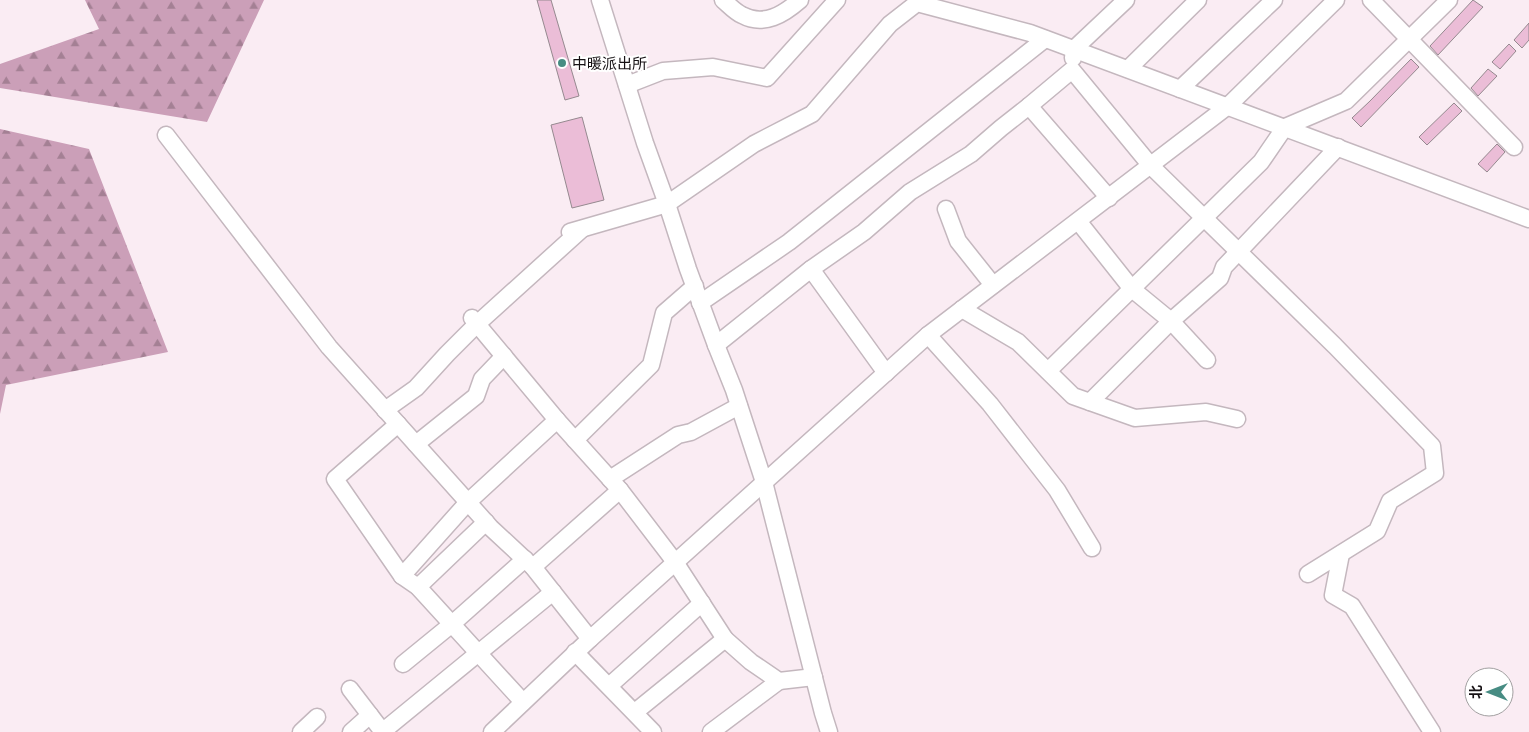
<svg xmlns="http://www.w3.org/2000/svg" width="1529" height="732" font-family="'Noto Sans','Noto Sans SC',sans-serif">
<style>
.forest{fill:url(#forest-firs)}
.building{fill:#ebbdd7;stroke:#95898f}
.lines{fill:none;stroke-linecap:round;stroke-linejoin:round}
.minor-casing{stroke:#c4b7be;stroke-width:19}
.minor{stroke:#fff;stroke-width:16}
.poi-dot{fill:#478c83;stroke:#fff;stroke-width:2}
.labels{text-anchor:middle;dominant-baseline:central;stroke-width:4;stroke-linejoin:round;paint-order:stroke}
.poi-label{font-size:15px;fill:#171215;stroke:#fff;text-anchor:start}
</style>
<defs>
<pattern id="forest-firs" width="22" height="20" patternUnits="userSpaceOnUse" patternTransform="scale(1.25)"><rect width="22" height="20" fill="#cb9fb8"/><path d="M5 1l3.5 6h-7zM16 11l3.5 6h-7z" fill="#a48094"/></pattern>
</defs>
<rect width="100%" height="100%" fill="#faecf3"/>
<!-- forest -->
<g class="forest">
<path d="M85,0H264L207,122L0,88V64L99,29Z"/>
<path d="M0,129L89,149L168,352L6,385L0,414Z"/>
</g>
<!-- building -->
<g class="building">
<path d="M537,0H551L579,96L565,100Z"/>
<path d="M1473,0L1483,7L1438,55L1430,46Z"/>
<path d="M1529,23V40L1522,48L1514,40Z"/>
<path d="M1509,44L1516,51L1500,69L1492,62Z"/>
<path d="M1411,59L1419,67L1361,127L1352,118L1370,101Z"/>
<path d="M1488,69L1497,76L1478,96L1471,88Z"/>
<path d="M1454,103L1462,111L1427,145L1419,137Z"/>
<path d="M582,117L604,200L572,208L551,125Z"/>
<path d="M1497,144L1505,152L1487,172L1478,164Z"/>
</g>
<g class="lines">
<defs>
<g id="minor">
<path d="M600,0L645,143L667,204L688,269L716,345L734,390L764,482L823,713L829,732"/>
<path d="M723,0C729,5 735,12 742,15C764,27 784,14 800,0"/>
<path d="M1371,0L1514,147"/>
<path d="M1073,58L1074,49L1126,0"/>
<path d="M1128,69L1198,0"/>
<path d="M627,85L663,71L713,67L767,78L837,0"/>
<path d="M1180,89L1274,0"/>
<path d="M166,135L329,347L491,528L533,567L590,639"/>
<path d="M1109,198L1029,106L1072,70L1151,166L1335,346L1432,446L1435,473L1390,501L1377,531L1308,574"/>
<path d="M946,209L958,241L993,285"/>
<path d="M1078,221L1132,289L1171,321L1207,360"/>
<path d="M570,232L667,204L754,144L812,114L890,24L917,3L1030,33L1529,219"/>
<path d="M811,269L864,232L910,192L971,154L1001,128L1029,106"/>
<path d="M700,303L789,242L1045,39"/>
<path d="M962,309L1018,342L1073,396L1135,418L1206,412L1237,419"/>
<path d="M472,318L557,420L620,490L675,562L725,639"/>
<path d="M928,335L990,404L1057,490L1092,548"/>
<path d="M716,345L811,269L886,373"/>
<path d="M1048,371L1261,162L1285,127L1346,101L1449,0"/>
<path d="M1090,402L1171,321L1220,278L1224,267L1338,147"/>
<path d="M385,410L416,388L447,354L477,324L582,229"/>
<path d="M398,424L335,479L402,576L418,587L523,702"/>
<path d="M575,440L651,365L664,313L695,286"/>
<path d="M416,444L476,396L482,379L504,356"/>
<path d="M610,479L678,435L691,432L739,406"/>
<path d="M1341,554L1333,595L1352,606L1432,732"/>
<path d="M533,567L620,490"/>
<path d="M402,576L468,502L557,420"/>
<path d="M418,587L486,522"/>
<path d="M575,652L653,732"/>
<path d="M403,664L452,624L525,559"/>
<path d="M609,686L702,603"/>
<path d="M350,689L383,732"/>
<path d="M635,712L725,639L751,662L779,681L814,677"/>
<path d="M301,732L317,717"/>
<path d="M351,732L370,715"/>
<path d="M382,732L553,592"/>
<path d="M492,732L590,639L928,335L1228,106L1336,0"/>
<path d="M711,732L779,681"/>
</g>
</defs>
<!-- minor casing -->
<use href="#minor" class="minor-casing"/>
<!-- minor -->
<use href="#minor" class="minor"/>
</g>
<!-- markers -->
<circle class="poi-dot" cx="562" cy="63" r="5"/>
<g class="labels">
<!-- poi labels -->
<g class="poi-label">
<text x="572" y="63">中暖派出所</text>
</g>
</g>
<!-- north arrow -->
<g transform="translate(1489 692) rotate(270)"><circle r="24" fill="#ffffff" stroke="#a2a0a1"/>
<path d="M0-4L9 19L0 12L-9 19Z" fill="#478c83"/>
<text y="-8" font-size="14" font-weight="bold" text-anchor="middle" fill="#171215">北</text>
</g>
</svg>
